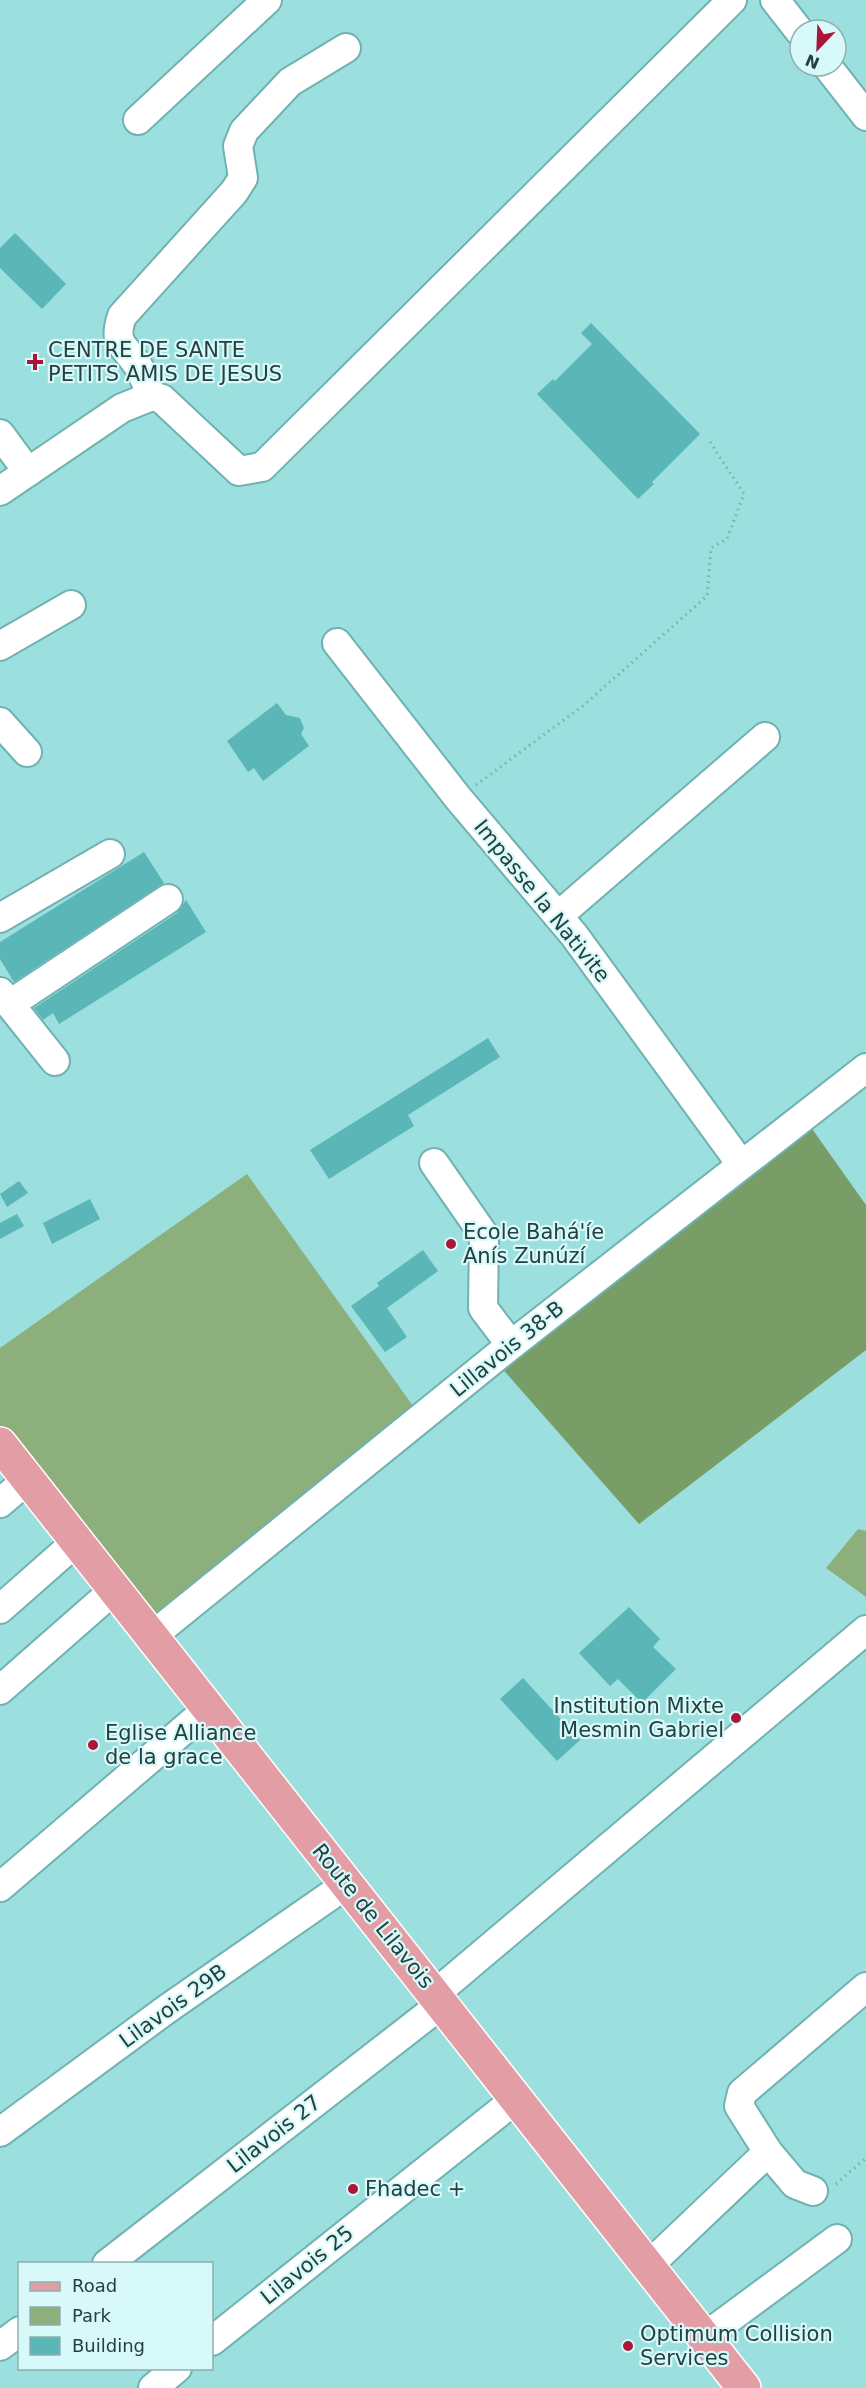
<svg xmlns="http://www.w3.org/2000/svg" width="866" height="2388" font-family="'DejaVu Sans',sans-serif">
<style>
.green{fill:#8caf7c}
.forest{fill:#789d67}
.building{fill:#5ab6b7}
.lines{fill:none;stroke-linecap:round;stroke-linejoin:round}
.minor-casing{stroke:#70b2b2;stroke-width:32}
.major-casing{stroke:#fff;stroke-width:36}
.path{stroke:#78afaf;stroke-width:3;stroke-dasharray:1.5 4.5;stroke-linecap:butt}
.minor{stroke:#fff;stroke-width:28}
.major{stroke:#e39da4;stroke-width:33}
.poi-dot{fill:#ab1538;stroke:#d8f9f9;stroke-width:2}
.labels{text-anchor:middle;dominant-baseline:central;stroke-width:4.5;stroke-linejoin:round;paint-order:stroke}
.poi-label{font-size:21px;fill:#244040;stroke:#d8f9f9;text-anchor:start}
.street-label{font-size:21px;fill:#244040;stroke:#d8f9f9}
</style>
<rect width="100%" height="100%" fill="#9cdfdf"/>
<!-- green -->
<g class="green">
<path d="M247,1174L413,1406L152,1623L0,1430V1348Z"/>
<path d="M858,1529L866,1531V1597L826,1568Z"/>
</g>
<!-- forest -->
<path class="forest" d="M810,1126L866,1205V1350L639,1524L499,1365Z"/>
<!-- building -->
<g class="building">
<path d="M15,233L66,284L42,309L0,268V248Z"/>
<path d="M591,323L700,434L652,482L654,484L638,499L537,394L553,379L555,381L592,344L581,333Z"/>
<path d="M277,703L286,715L300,718L304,728L301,734L309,746L263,781L254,768L248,772L227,741Z"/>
<path d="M144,852L164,883L14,982L0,959V942Z"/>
<path d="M186,900L206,932L59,1024L53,1013L43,1020L34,1008L177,913Z"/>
<path d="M488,1038L500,1057L408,1115L414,1126L329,1179L310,1150Z"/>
<path d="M19,1181L28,1193L7,1207L0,1194Z"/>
<path d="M90,1199L100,1219L52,1244L43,1223Z"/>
<path d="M17,1214L24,1226L0,1239V1223Z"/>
<path d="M423,1250L438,1271L387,1308L407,1337L385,1352L351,1306L379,1286L377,1283Z"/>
<path d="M629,1607L660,1639L653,1647L676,1669L642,1703L618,1679L610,1686L579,1653Z"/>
<path d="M523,1678L580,1740L557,1761L500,1699Z"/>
</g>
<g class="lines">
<defs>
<g id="minor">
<path d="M775,0L800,32"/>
<path d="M827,66L866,116"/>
<path d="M138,120L267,0"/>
<path d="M152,396C147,387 144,375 138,366C125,345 112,345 122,316L234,192L243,178L238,146L244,131L290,82L346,48"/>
<path d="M0,434L28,472"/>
<path d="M0,491L122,408L152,396L162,399L239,471L262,467L732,0"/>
<path d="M337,643L458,798L574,935L741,1164"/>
<path d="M0,646L71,605"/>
<path d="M0,722L27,752"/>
<path d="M558,916L765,737"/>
<path d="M0,918L110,854"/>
<path d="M0,992L55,1061"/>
<path d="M10,1004L168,899"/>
<path d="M434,1163L484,1235L483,1308L511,1345"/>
<path d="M0,1503L27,1480"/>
<path d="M0,1609L76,1542"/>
<path d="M152,1636L511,1345L866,1068"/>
<path d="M0,1690L114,1590"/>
<path d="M0,1887L208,1709"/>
<path d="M435,1994L866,1630"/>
<path d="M0,2132L167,2009L347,1884"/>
<path d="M768,2152L795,2184L813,2191"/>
<path d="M107,2264L430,2013L441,2003"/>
<path d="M647,2267L768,2152L739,2106L742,2093L866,1987"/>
<path d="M703,2338L837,2239"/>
<path d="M212,2341L516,2099"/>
<path d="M0,2346L20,2331"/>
<path d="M153,2388L177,2368"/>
</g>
<path id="major" d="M0,1444L744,2388"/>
</defs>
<!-- minor casing -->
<use href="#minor" class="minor-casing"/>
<!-- major casing -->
<use href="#major" class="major-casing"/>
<!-- path -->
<g class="path">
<path d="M476,785L584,705L707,596L711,548L727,539L744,494L708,439"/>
<path d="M836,2184L866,2158"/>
</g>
<!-- minor -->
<use href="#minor" class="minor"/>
<!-- major -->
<use href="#major" class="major"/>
</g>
<!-- markers -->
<g class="poi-dot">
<path d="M32 353h6v6h6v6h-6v6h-6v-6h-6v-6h6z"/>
<circle cx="451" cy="1244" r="6"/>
<circle cx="736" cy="1718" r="6"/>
<circle cx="93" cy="1745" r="6"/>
<circle cx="353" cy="2189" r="6"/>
<circle cx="628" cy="2346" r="6"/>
</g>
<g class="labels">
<!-- poi labels -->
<g class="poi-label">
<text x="48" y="350">CENTRE DE SANTE<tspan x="48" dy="24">PETITS AMIS DE JESUS</tspan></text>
<text x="463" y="1232">Ecole Bahá'íe<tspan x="463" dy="24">Anís Zunúzí</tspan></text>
<text x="724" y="1706" text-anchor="end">Institution Mixte<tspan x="724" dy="24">Mesmin Gabriel</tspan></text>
<text x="105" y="1733">Eglise Alliance<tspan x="105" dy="24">de la grace</tspan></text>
<text x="365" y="2189">Fhadec +</text>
<text x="640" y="2334">Optimum Collision<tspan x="640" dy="24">Services</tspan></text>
</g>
<!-- street labels -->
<g class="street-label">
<text transform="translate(542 901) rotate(51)">Impasse la Nativite</text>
<text transform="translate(507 1349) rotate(-39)">Lillavois 38-B</text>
<text transform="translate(373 1916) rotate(51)">Route de Lilavois</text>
<text transform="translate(173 2006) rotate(-36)">Lilavois 29B</text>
<text transform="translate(274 2134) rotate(-38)">Lilavois 27</text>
<text transform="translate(307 2265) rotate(-39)">Lilavois 25</text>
</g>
</g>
<!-- legend -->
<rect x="18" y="2262" width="195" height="108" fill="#d8f9f9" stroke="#90afaf" stroke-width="1.5"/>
<rect x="30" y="2282" width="30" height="9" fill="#e39da4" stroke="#90afaf" stroke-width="1.5"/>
<text x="72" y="2292" font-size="18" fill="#244040">Road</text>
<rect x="30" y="2307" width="30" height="18" fill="#8caf7c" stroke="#90afaf" stroke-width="1.5"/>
<text x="72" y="2322" font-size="18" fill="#244040">Park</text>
<rect x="30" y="2337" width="30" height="18" fill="#5ab6b7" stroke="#90afaf" stroke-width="1.5"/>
<text x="72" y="2352" font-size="18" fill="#244040">Building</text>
<!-- north arrow -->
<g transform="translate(818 48) rotate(203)"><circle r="28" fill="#d8f9f9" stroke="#90afaf" stroke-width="1.5"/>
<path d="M0-4.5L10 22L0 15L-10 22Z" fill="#ab1538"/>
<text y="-9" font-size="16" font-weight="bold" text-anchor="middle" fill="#244040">N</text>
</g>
</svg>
